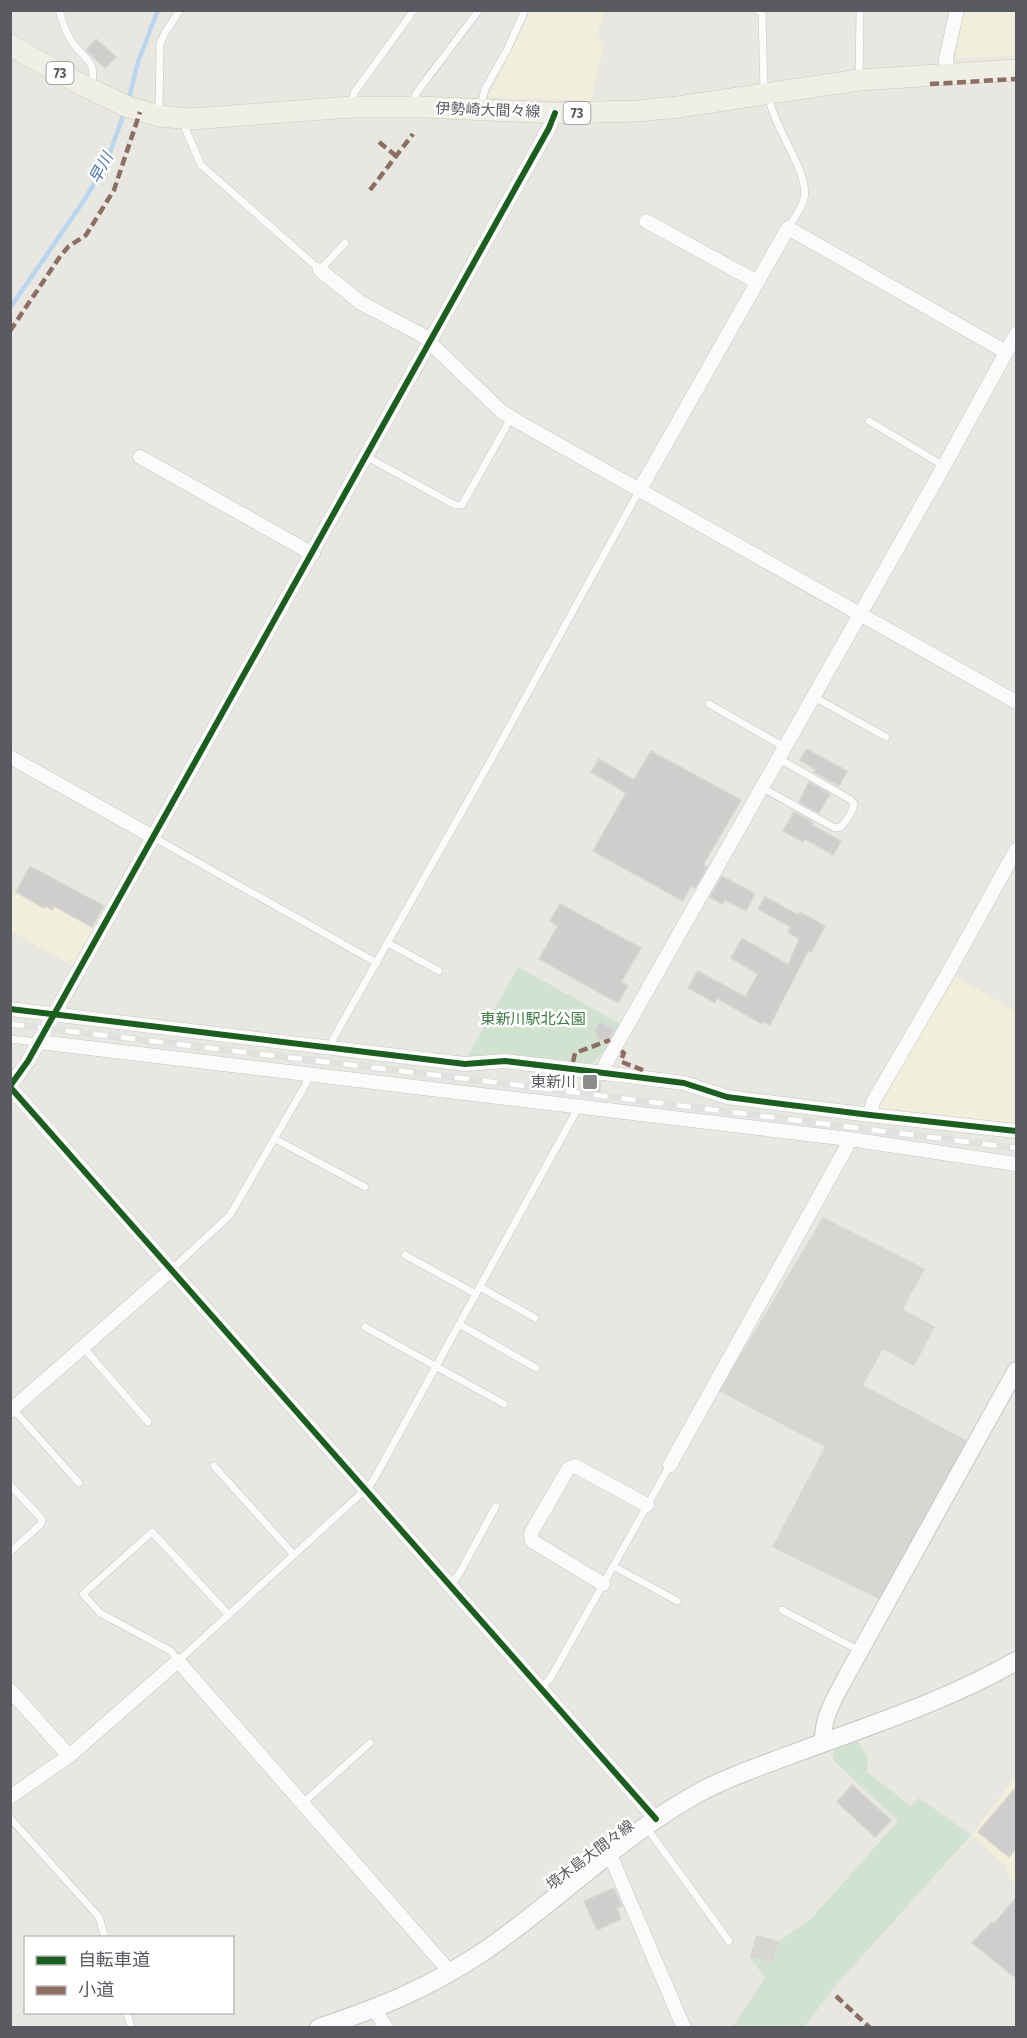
<svg xmlns="http://www.w3.org/2000/svg" width="1027" height="2038" font-family="'Fira Sans Condensed','Noto Sans JP',sans-serif">
<style>
.commercial{fill:#f1eedb}
.industrial{fill:#d7d6d2}
.green{fill:#d1e3d0}
.lines{fill:none;stroke-linecap:round;stroke-linejoin:round}
.stream{stroke:#bad6ef;stroke-width:4.5}
.building{fill:#cfcecc;stroke:#d7d6d2;stroke-width:1.5}
.service-casing{stroke:#c5c5c5;stroke-width:8}
.minor-casing{stroke:#c5c5c5;stroke-width:15}
.tertiary-casing{stroke:#c5c5c5;stroke-width:18}
.secondary-casing{stroke:#c5c5c4;stroke-width:20}
.primary-casing{stroke:#cec8b3;stroke-width:22}
.service{stroke:#fcfbfb;stroke-width:7}
.minor{stroke:#fcfbfb;stroke-width:14}
.tertiary{stroke:#fcfbfb;stroke-width:16}
.secondary{stroke:#fcfbfb;stroke-width:18}
.primary{stroke:#f0efe6;stroke-width:21}
.rail-casing{stroke:#e1e1e0;stroke-width:7}
.rail{stroke:#fff;stroke-width:4.5;stroke-dasharray:14;stroke-linecap:butt}
.quiet{stroke:#8d6e63;stroke-width:4.5;stroke-dasharray:9 4.5;stroke-linecap:butt}
.cycleway-casing{stroke:#fff;stroke-width:10}
.cycleway{stroke:#1b5e20;stroke-width:6}
.poi-dot{fill:#8b8c8e;stroke:#fff;stroke-width:2}
.labels{text-anchor:middle;dominant-baseline:central;stroke-width:5;stroke-linejoin:round;paint-order:stroke}
.shield{fill:#fff;stroke:#8b8c90;stroke-width:1.5}
.shield-label{font-size:14px;font-weight:bold;fill:#595b60}
.street-label{font-size:15px;fill:#595b60;stroke:#fff}
.park-label{font-size:15px;fill:#3c7c43;stroke:#fff}
.poi-label{font-size:15px;fill:#595b60;stroke:#fff;text-anchor:end}
.water-label{font-size:16px;font-style:italic;fill:#4974ac;stroke:#fff}
</style>
<rect width="100%" height="100%" fill="#e8e7e2"/>
<!-- commercial -->
<g class="commercial">
<path d="M530,11H604L596,38L604,42L591,101L489,97Z"/>
<path d="M963,11H1016V56L955,58Z"/>
<path d="M30,864L106,906L73,966L11,931V898Z"/>
<path d="M952,974L1016,1012V1126L881,1113L877,1108Z"/>
<path d="M1016,1776V1888L1004,1865L971,1835Z"/>
</g>
<!-- industrial -->
<g class="industrial">
<path d="M823,1217L925,1269L903,1309L935,1327L914,1366L883,1349L863,1385L969,1442L881,1600L772,1547L825,1447L719,1391Z"/>
<path d="M756,1935L779,1941L773,1963L750,1957Z"/>
</g>
<!-- green -->
<g class="green">
<path d="M518,967L621,1024L603,1053L591,1064L507,1054L466,1059Z"/>
<path d="M856,1739L868,1757L867,1772L911,1806L919,1798L971,1835L831,1991L804,2027L732,2028L765,1978L750,1957L773,1963L779,1941L812,1918L898,1821L833,1760L834,1748Z"/>
</g>
<g class="lines">
<!-- stream -->
<g class="stream">
<path d="M128,102L138,62L158,10"/>
<path d="M10,308L83,202L106,164L124,113"/>
</g>
</g>
<!-- building -->
<g class="building">
<path d="M96,39L116,57L105,68L86,50Z"/>
<path d="M807,749L847,771L839,786L814,772L816,770L800,760Z"/>
<path d="M651,751L741,800L703,865L707,867L695,888L691,886L683,901L593,851L626,793L591,772L599,759L634,780Z"/>
<path d="M809,782L830,794L819,813L799,802Z"/>
<path d="M794,812L814,823L812,825L841,841L833,855L805,839L803,842L783,831Z"/>
<path d="M30,866L104,906L92,927L54,906L52,910L46,906L44,908L16,892Z"/>
<path d="M722,876L755,894L746,911L725,900L722,904L710,897Z"/>
<path d="M765,897L798,915L800,912L825,926L811,952L808,951L770,1025L764,1022L762,1024L717,998L715,1003L688,988L698,971L745,997L758,974L731,958L742,938L788,965L799,939L788,932L791,927L758,909Z"/>
<path d="M560,904L641,948L621,982L628,986L618,1003L539,959L558,926L550,921Z"/>
<path d="M600,1022L614,1029L610,1038L599,1040L595,1031Z"/>
<path d="M582,1079L601,1082L600,1092L581,1090Z"/>
<path d="M852,1785L891,1820L875,1837L837,1802Z"/>
<path d="M1017,1786V1847L1009,1857L978,1832Z"/>
<path d="M614,1888L622,1906L617,1908L621,1919L597,1930L584,1901Z"/>
<path d="M1017,1896V1979L972,1943L992,1922L994,1924Z"/>
</g>
<g class="lines">
<defs>
<g id="service">
<path d="M59,10C62,21 66,33 72,42C85,61 98,60 91,87"/>
<path d="M757,10L762,12L764,91"/>
<path d="M859,78L860,10"/>
<path d="M769,96C772,127 810,171 804,199C802,208 793,220 788,228"/>
<path d="M412,103L417,92L479,10"/>
<path d="M352,105L354,93L414,10"/>
<path d="M481,106L485,89L507,50L525,10"/>
<path d="M159,114L160,44L165,33L180,10"/>
<path d="M182,121L201,165L320,270L345,243"/>
<path d="M869,421L944,466"/>
<path d="M367,457L455,505H462L511,418"/>
<path d="M814,697L886,737"/>
<path d="M709,704L784,747"/>
<path d="M761,787L835,828L841,827C846,821 853,811 854,804L851,800L778,758"/>
<path d="M153,837L377,963"/>
<path d="M388,943L439,971"/>
<path d="M10,1039L38,1042"/>
<path d="M332,1048L333,1039L491,760L639,491"/>
<path d="M275,1139L365,1187"/>
<path d="M405,1255L476,1294"/>
<path d="M171,1270L230,1215L306,1084L309,1074"/>
<path d="M480,1287L535,1318"/>
<path d="M459,1324L536,1368"/>
<path d="M365,1327L504,1404"/>
<path d="M83,1347L148,1422"/>
<path d="M13,1409L79,1483"/>
<path d="M214,1466L294,1555"/>
<path d="M10,1485L42,1519L41,1524L10,1552"/>
<path d="M613,1566L677,1601"/>
<path d="M450,1585L459,1574L496,1506"/>
<path d="M782,1610L860,1651"/>
<path d="M229,1615L152,1532L83,1594L100,1613L171,1651L178,1661L366,1489L373,1481L578,1108"/>
<path d="M541,1689L551,1677L670,1465"/>
<path d="M303,1803L370,1743"/>
<path d="M10,1818L99,1917L105,1938"/>
<path d="M646,1827L729,1941"/>
<path d="M127,2012L131,2028"/>
</g>
<g id="minor">
<path d="M947,74L946,58L957,10"/>
<path d="M646,221L757,282"/>
<path d="M320,270L361,303L422,335L501,411L515,420L1016,702"/>
<path d="M140,457L313,554"/>
<path d="M639,491L788,228L1006,352"/>
<path d="M10,757L153,837"/>
<path d="M10,1009L465,1064L505,1061L572,1069L684,1083L727,1097L870,1115L1016,1131"/>
<path d="M39,1042L849,1139L1016,1164"/>
<path d="M604,1073L606,1063L944,466L1016,334"/>
<path d="M10,1086L28,1061L549,128L555,113"/>
<path d="M10,1087L656,1819"/>
<path d="M870,1115L873,1102L948,973L1016,850"/>
<path d="M10,1411L171,1270"/>
<path d="M670,1465L846,1148L849,1139"/>
<path d="M603,1584L532,1541L531,1533L568,1469L575,1466L647,1505"/>
<path d="M10,1690L69,1756"/>
<path d="M10,1797L69,1756L178,1661L450,1972"/>
<path d="M610,1855L684,2028"/>
<path d="M375,2009L386,2028"/>
</g>
<path id="tertiary" d="M823,1743C822,1716 836,1696 848,1673L1016,1370"/>
<path id="secondary" d="M319,2028C381,2007 427,1989 483,1952C558,1901 622,1834 702,1791C730,1776 761,1766 790,1755C867,1726 945,1702 1016,1661"/>
<path id="primary" d="M10,45L76,82L128,107L159,116L191,119L351,107H423L555,113L638,111L678,107L859,80L1016,70"/>
</defs>
<!-- service casing -->
<use href="#service" class="service-casing"/>
<!-- minor casing -->
<use href="#minor" class="minor-casing"/>
<!-- tertiary casing -->
<use href="#tertiary" class="tertiary-casing"/>
<!-- secondary casing -->
<use href="#secondary" class="secondary-casing"/>
<!-- primary casing -->
<use href="#primary" class="primary-casing"/>
<!-- service -->
<use href="#service" class="service"/>
<!-- minor -->
<use href="#minor" class="minor"/>
<!-- tertiary -->
<use href="#tertiary" class="tertiary"/>
<!-- secondary -->
<use href="#secondary" class="secondary"/>
<!-- primary -->
<use href="#primary" class="primary"/>
<defs>
<path id="rail" d="M10,1024L468,1079L1016,1148"/>
</defs>
<!-- rail casing -->
<use href="#rail" class="rail-casing"/>
<!-- rail -->
<use href="#rail" class="rail"/>
<!-- quiet -->
<g class="quiet">
<path d="M930,84L1016,79"/>
<path d="M379,142L396,156"/>
<path d="M370,190L413,134"/>
<path d="M10,331L59,258L68,247L86,235L114,190L140,112"/>
<path d="M621,1051L624,1053L621,1060L622,1062L645,1071"/>
<path d="M573,1062L575,1053L610,1040"/>
<path d="M836,1996L870,2028"/>
</g>
<defs>
<g id="cycleway">
<path d="M10,1009L465,1064L505,1061L572,1069L684,1083L727,1097L870,1115L1016,1131"/>
<path d="M10,1086L28,1061L549,128L555,113"/>
<path d="M10,1087L656,1819"/>
</g>
</defs>
<!-- cycleway casing -->
<use href="#cycleway" class="cycleway-casing"/>
<!-- cycleway -->
<use href="#cycleway" class="cycleway"/>
</g>
<!-- markers -->
<rect class="poi-dot" x="582" y="1074" width="16" height="16" rx="3"/>
<g class="labels">
<!-- shield labels -->
<g class="shield">
<rect x="46.5" y="62" width="27" height="22" rx="4.5"/>
<rect x="563.5" y="102" width="27" height="22" rx="4.5"/>
</g>
<g class="shield-label">
<text x="60" y="73">73</text>
<text x="577" y="113">73</text>
</g>
<!-- street labels -->
<g class="street-label">
<text transform="translate(488 110) rotate(2)">伊勢崎大間々線</text>
<text transform="translate(590 1855) rotate(-37)">境木島大間々線</text>
</g>
<!-- park labels -->
<g class="park-label">
<text x="533" y="1019">東新川駅北公園</text>
</g>
<!-- poi labels -->
<g class="poi-label">
<text x="576" y="1082">東新川</text>
</g>
<!-- water labels -->
<g class="water-label">
<text transform="translate(101 168) rotate(-62)">早川</text>
</g>
</g>
<!-- border -->
<rect width="1027" height="2038" fill="none" stroke="#595b60" stroke-width="24"/>
<!-- legend -->
<rect x="24" y="1936" width="210" height="78" fill="#ffffff" stroke="#bdbdbf" stroke-width="1.5"/>
<rect x="36" y="1956" width="30" height="9" fill="#1b5e20" stroke="#bdbdbf" stroke-width="1.5"/>
<text x="78" y="1966" font-size="18" fill="#595b60">自転車道</text>
<rect x="36" y="1986" width="30" height="9" fill="#8d6e63" stroke="#bdbdbf" stroke-width="1.5"/>
<text x="78" y="1996" font-size="18" fill="#595b60">小道</text>
</svg>
